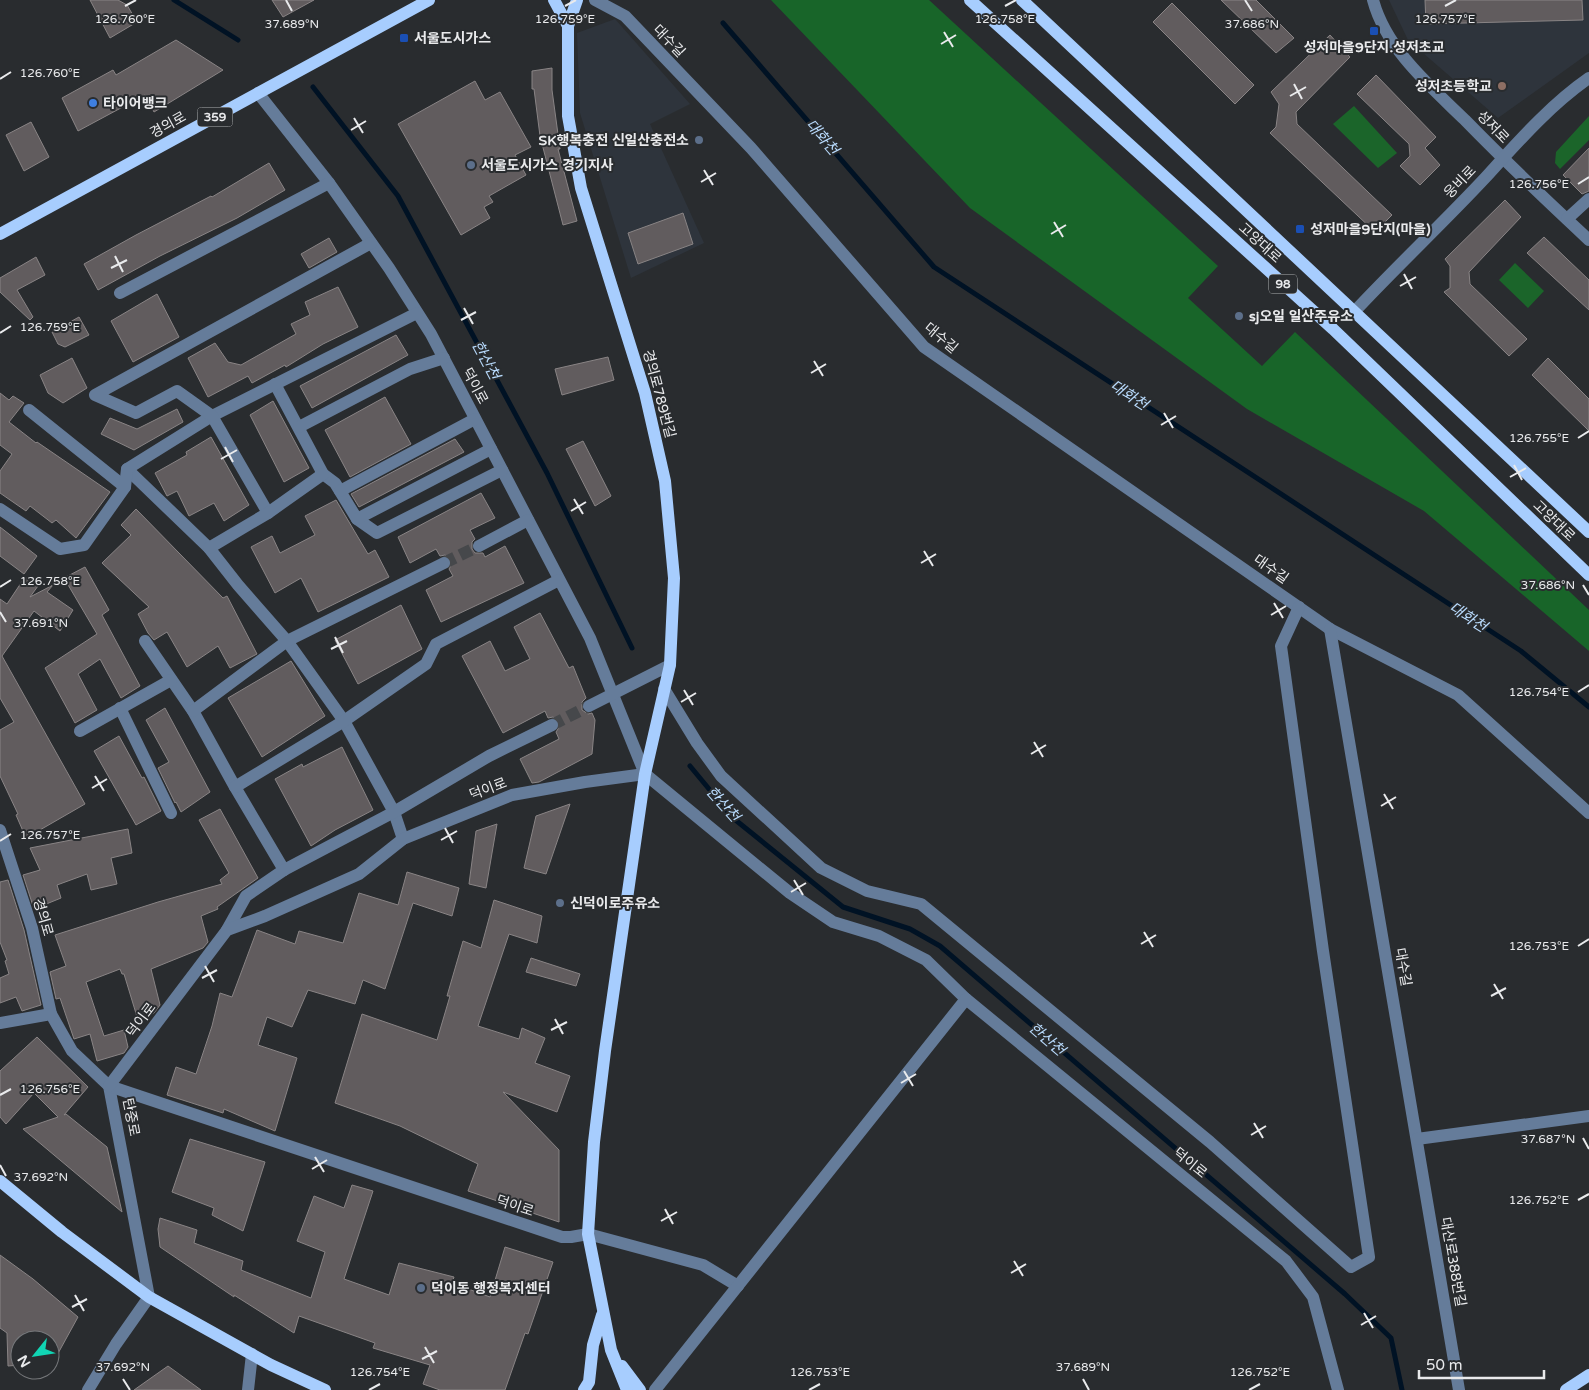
<svg xmlns="http://www.w3.org/2000/svg" width="1589" height="1390" font-family="'Varela Round','Noto Sans KR',sans-serif">
<style>
.built{fill:#2e343c}
.green{fill:#1b652a}
.forest{fill:#186529}
.lines{fill:none;stroke-linecap:round;stroke-linejoin:round}
.stream{stroke:#001224;stroke-width:5}
.building{fill:#615c5e;stroke:#898485}
.minor-tunnel{stroke:#46484b;stroke-width:12;stroke-dasharray:12 6;stroke-linecap:butt}
.minor{stroke:#657c9a;stroke-width:12}
.major{stroke:#a7cdfe;stroke-width:12}
.ticks{fill:none;stroke:#e9eaec;stroke-width:2}
.transit-dot{fill:#1a4fb4;stroke:#292c2f;stroke-width:2}
.education-dot{fill:#8d6e63;stroke:#292c2f;stroke-width:2}
.shop-dot{fill:#3f7fe0;stroke:#292c2f;stroke-width:2}
.service-dot{fill:#5c6f8a;stroke:#292c2f;stroke-width:2}
.labels{text-anchor:middle;dominant-baseline:central;stroke-width:4;stroke-linejoin:round;paint-order:stroke}
.shield{fill:#292c2f;stroke:#afb1b3;stroke-width:1}
.shield-label{font-size:12px;font-weight:bold;fill:#e9eaec}
.poi-label{font-size:14px;font-weight:bold;fill:#e9eaec;stroke:#292c2f;text-anchor:start}
.street-label{font-size:14px;fill:#e9eaec;stroke:#292c2f}
.water-label{font-size:15px;font-style:italic;fill:#b8dafc;stroke:#292c2f}
.ticks-label{font-size:12px;text-anchor:middle;fill:#e9eaec;stroke:#292c2f;stroke-width:4;stroke-linejoin:round;paint-order:stroke}
</style>
<rect width="100%" height="100%" fill="#292c2f"/>
<!-- built -->
<g class="built">
<path d="M1389,0H1589V53L1498,118L1408,40Z"/>
<path d="M615,19L690,104L650,124L704,243L631,278L580,113L577,33Z"/>
</g>
<!-- green -->
<g class="green">
<path d="M1354,106L1397,153L1378,168L1333,124Z"/>
<path d="M1589,116V140L1560,169L1555,163L1556,152Z"/>
<path d="M1515,263L1544,291L1528,308L1499,280Z"/>
</g>
<!-- forest -->
<path class="forest" d="M771,0H929L1218,266L1188,298L1262,366L1295,332L1589,610V651L1424,511L1247,409L970,208Z"/>
<g class="lines">
<!-- stream -->
<g class="stream">
<path d="M174,0L238,40"/>
<path d="M723,23L934,267L1521,651L1589,707"/>
<path d="M313,87L398,196L547,473L632,648"/>
<path d="M690,766L733,818L843,907L910,929L940,946L1345,1294L1391,1338L1402,1390"/>
</g>
</g>
<!-- building -->
<g class="building">
<path d="M90,0H118L127,5L137,22L110,38Z"/>
<path d="M272,0H314L283,17Z"/>
<path d="M1221,0H1256L1294,38L1276,53Z"/>
<path d="M1425,0H1582L1583,20L1426,24Z"/>
<path d="M1172,3L1254,85L1235,104L1153,22Z"/>
<path d="M1330,35L1350,57L1296,112L1297,124L1392,215L1375,232L1270,133L1276,127L1279,104L1271,92Z"/>
<path d="M176,40L223,70L154,112L145,95L78,131L62,98L113,70L116,75Z"/>
<path d="M552,68V90L560,149H558L577,221L563,225L540,136L534,89H532V71Z"/>
<path d="M1376,75L1436,137L1425,148L1440,165L1420,185L1400,166L1410,156L1409,144L1357,94Z"/>
<path d="M475,81L485,100L500,92L531,147L515,155L526,175L489,196L493,202L484,207L490,218L461,235L398,124Z"/>
<path d="M31,122L49,157L24,171L6,135Z"/>
<path d="M1589,148V191L1582,194L1563,175Z"/>
<path d="M269,163L285,190L237,218L160,256L98,290L84,264L136,235L211,196L212,197Z"/>
<path d="M1505,200L1521,217L1469,272L1470,284L1527,339L1509,356L1444,292L1450,288V266L1445,259Z"/>
<path d="M683,213L693,244L638,264L628,233Z"/>
<path d="M1544,237L1589,280V310L1527,253Z"/>
<path d="M329,238L337,252L309,268L301,254Z"/>
<path d="M36,257L45,275L17,290L33,317L30,320L0,292V278Z"/>
<path d="M338,287L358,327L323,344L286,367L285,365L252,383L248,376L208,397L188,358L215,343L228,362L241,365L296,334L291,324L310,315L305,302Z"/>
<path d="M157,294L179,337L133,362L111,321Z"/>
<path d="M79,317L89,335L65,347L58,344L52,332Z"/>
<path d="M396,335L408,355L312,408L300,386Z"/>
<path d="M608,357L614,380L562,395L555,369Z"/>
<path d="M72,358L87,388L63,403L48,393L40,375Z"/>
<path d="M1548,358L1589,399V431L1532,375Z"/>
<path d="M0,393L9,400L13,396L24,403L9,422L36,443L37,442L110,492L76,538L56,520L52,523L30,506L26,511L0,493V471L12,454L0,445Z"/>
<path d="M385,397L411,444L350,477L325,430Z"/>
<path d="M273,401L309,468L284,482L250,415Z"/>
<path d="M177,409L183,422L134,450L101,434L110,418L137,429Z"/>
<path d="M211,437L249,505L224,521L214,503L189,516L177,491L167,496L155,473L187,455L186,452Z"/>
<path d="M455,439L464,452L359,507L351,494Z"/>
<path d="M583,441L611,496L595,506L566,449Z"/>
<path d="M481,493L495,518L470,530L475,539L472,542V549L475,553H483L485,557L505,546L524,583L441,622L426,590L453,576L449,569L452,564L451,559L445,555L440,556L436,549L410,563L398,537Z"/>
<path d="M336,500L368,554L375,550L389,577L318,612L301,578L275,593L251,547L272,536L280,553L315,535L305,516Z"/>
<path d="M136,509L223,598L227,596L257,654L230,668L218,646L187,667L167,632L154,640L148,633L138,614L149,607L102,563L131,535L121,525Z"/>
<path d="M0,527L37,556L24,574L0,556Z"/>
<path d="M85,567L109,610L102,615L140,686L121,698L100,659L78,674L97,710L75,723L45,668L97,634L64,578Z"/>
<path d="M25,577L38,586L30,597L53,585L47,592L73,610L60,631L34,611L2,656L85,804L26,838L16,815L18,814L0,776V730L14,722L0,698V599L7,604Z"/>
<path d="M401,605L422,649L358,684L335,640Z"/>
<path d="M540,613L569,668L573,666L586,698L582,702V710L588,714L592,713L595,720L592,754L539,782L532,783L520,759L559,739L556,732L560,726L559,721L553,717L548,718L545,711L503,733L462,656L490,641L505,671L530,659L514,627Z"/>
<path d="M291,661L325,716L262,757L228,698Z"/>
<path d="M165,708L210,792L181,812L176,802L175,803L158,768L169,762L146,720Z"/>
<path d="M119,736L142,778L144,777L161,811L136,825L94,751Z"/>
<path d="M342,747L373,810L335,830L311,846L275,779L302,764L303,767Z"/>
<path d="M570,804L546,874L524,868L536,816Z"/>
<path d="M220,809L258,878L217,907L218,909L201,916L208,942L203,948L151,969L160,1005L154,1013L138,1020L124,974H122L120,969L86,982L104,1036L124,1030L128,1047L124,1053L97,1061L90,1034L74,1039L60,998L56,999L50,972L66,966L55,935L158,902L222,884L220,880L229,873L199,820Z"/>
<path d="M497,824L486,888L469,884L476,831Z"/>
<path d="M128,829L132,853L111,858L117,884L91,890L87,874L57,885L61,898L34,909L23,875L40,870L30,848Z"/>
<path d="M407,872L459,888L452,916L413,903L385,989L363,980L355,1004L308,990L292,1027L267,1017L258,1045L297,1058L275,1131L224,1109L223,1113L167,1095L176,1067L196,1074L212,1026L220,993L232,997L257,930L295,944L299,931L343,943L359,893L398,905Z"/>
<path d="M8,880L24,930L41,1005L22,1011L16,997L0,1003V978L9,974L5,961L7,960L0,942V882Z"/>
<path d="M494,900L542,916L537,943L509,934L478,1026L519,1039L522,1028L545,1038L535,1063L570,1076L557,1112L503,1092L559,1150V1222L468,1191L478,1164L400,1126L335,1103L362,1014L437,1040L450,996H447L463,941L481,948Z"/>
<path d="M531,958L580,974L576,986L526,972Z"/>
<path d="M37,1037L88,1087L64,1115L66,1114L107,1147L122,1212L23,1129L58,1117L34,1093L6,1124L0,1117V1071Z"/>
<path d="M190,1139L265,1162L243,1231L212,1215L214,1208L172,1192Z"/>
<path d="M352,1185L373,1191L344,1279L389,1295L399,1263L454,1277L452,1283L490,1297L505,1247L553,1262L528,1334L525,1333L505,1390H440L423,1384L430,1365L373,1348L375,1343L299,1316L294,1333L234,1295V1297L160,1247L158,1229L160,1218L197,1230L194,1243L243,1261L241,1270L311,1298L325,1252L297,1241L314,1196L344,1208Z"/>
<path d="M0,1255L33,1279L78,1317L50,1368V1340H20V1365L8,1366L7,1333L0,1328Z"/>
<path d="M168,1366L201,1390H134Z"/>
</g>
<g class="lines">
<!-- minor-tunnel -->
<g class="minor-tunnel">
<path d="M444,563L479,546"/>
<path d="M552,725L589,706"/>
</g>
<!-- minor -->
<g class="minor">
<path d="M595,0L625,16L751,148L924,347L1330,629L1458,695L1589,813"/>
<path d="M1373,0C1386,49 1430,86 1465,120C1505,161 1547,201 1589,240"/>
<path d="M258,93L329,183L389,268L431,334L590,638L645,774L790,893L833,922L879,936L926,960L966,999L1286,1261L1313,1297L1338,1390"/>
<path d="M1567,219L1589,199"/>
<path d="M120,293L329,183"/>
<path d="M1355,311C1397,266 1443,223 1485,178C1517,143 1550,105 1589,78"/>
<path d="M275,384L323,474L335,483L357,519L377,533L502,470"/>
<path d="M29,410L125,487"/>
<path d="M299,427L410,369L444,358"/>
<path d="M127,469L209,548L238,585L287,641L344,721L394,812L403,839"/>
<path d="M340,491L475,419"/>
<path d="M0,509L60,549L84,545L125,487L127,469L212,416L417,313"/>
<path d="M268,513L212,416L177,391L136,413L95,395L371,243"/>
<path d="M357,519L491,449"/>
<path d="M479,546L528,520"/>
<path d="M209,548L268,513L323,474"/>
<path d="M1330,629L1459,1390"/>
<path d="M145,641L193,711L235,787L284,870"/>
<path d="M664,689L697,743L721,776L821,868L867,891L921,904L1210,1142L1351,1267L1369,1257L1323,951L1281,646L1299,607"/>
<path d="M589,706L670,665"/>
<path d="M120,708L171,813"/>
<path d="M193,711L287,641L444,563"/>
<path d="M80,731L171,680"/>
<path d="M235,787L344,721L426,664L436,644L559,580"/>
<path d="M0,830L32,928L51,1014"/>
<path d="M227,930L246,896L284,870L394,812L489,756L552,725"/>
<path d="M0,1023L51,1014L72,1051L109,1086L149,1297L116,1344L88,1390"/>
<path d="M109,1086L562,1237H571L588,1234L703,1265L738,1286"/>
<path d="M109,1086L227,930L265,916L359,874L403,839L512,795L585,782L645,774"/>
<path d="M1417,1139L1589,1116"/>
<path d="M248,1390L252,1354"/>
<path d="M655,1390L966,999"/>
</g>
<!-- major -->
<g class="major">
<path d="M554,0L568,26"/>
<path d="M577,0L568,26V116L581,188L645,393L665,481L674,578L670,665L645,774L605,1051L594,1142L588,1234L611,1350L627,1390"/>
<path d="M970,0L1333,329L1589,575"/>
<path d="M1022,0L1589,532"/>
<path d="M0,234L429,0"/>
<path d="M0,1181L62,1232L149,1297L271,1365L325,1390"/>
<path d="M622,1366L640,1390"/>
<path d="M584,1390L589,1382L593,1345L602,1315"/>
<path d="M1566,1390L1589,1375"/>
</g>
</g>
<!-- ticks -->
<path class="ticks" d="M286,0L292,11M1245,0L1252,11M125,6L136,0M565,6L576,0M1005,6L1016,0M1445,6L1456,0M944,32L953,47M941,44L956,35M0,79L11,72M1294,84L1302,99M1290,96L1306,87M354,118L363,133M351,130L366,121M704,170L713,185M701,182L716,173M1578,184L1589,177M1054,222L1063,237M1051,234L1066,225M115,256L123,272M111,268L127,260M1404,274L1412,289M1400,286L1416,277M464,308L473,324M461,320L476,312M0,333L11,326M814,361L823,376M811,373L826,364M1164,413L1173,428M1161,425L1176,416M1578,438L1589,431M225,447L233,462M221,459L237,450M1514,465L1522,480M1510,477L1526,468M574,499L583,514M571,511L586,502M924,551L933,566M921,563L936,554M1583,585L1589,595M0,587L11,580M1274,603L1283,618M0,612L6,622M1271,615L1286,606M335,637L343,653M331,649L347,641M684,690L693,705M1578,692L1589,685M681,702L696,693M1034,742L1043,757M1031,754L1046,745M95,776L104,791M92,788L107,779M1384,794L1393,809M1381,806L1396,797M445,828L453,843M441,840L457,831M0,841L11,834M794,880L803,895M791,892L806,883M1144,932L1153,947M1141,944L1156,935M1578,946L1589,939M205,966L214,982M202,978L217,970M1494,984L1503,999M1491,996L1506,988M555,1019L563,1034M551,1030L567,1022M904,1071L913,1086M901,1083L916,1074M0,1095L11,1089M1254,1123L1263,1138M1251,1135L1266,1126M1583,1138L1589,1149M315,1157L324,1172M0,1165L6,1176M312,1169L327,1160M1578,1200L1589,1194M665,1209L673,1224M661,1221L677,1212M1014,1261L1023,1276M1011,1273L1026,1264M75,1295L84,1311M72,1307L87,1299M1364,1313L1373,1328M1361,1325L1376,1316M425,1347L434,1363M422,1359L437,1351M123,1379L130,1390M1083,1379L1089,1390M369,1390L380,1384M809,1390L820,1384M1249,1390L1260,1384"/>
<!-- markers -->
<g class="transit-dot">
<rect x="1369" y="26" width="10" height="10" rx="2.5"/>
<rect x="399" y="33" width="10" height="10" rx="2.5"/>
<rect x="1295" y="224" width="10" height="10" rx="2.5"/>
</g>
<circle class="education-dot" cx="1502" cy="86" r="5"/>
<circle class="shop-dot" cx="93" cy="103" r="5"/>
<g class="service-dot">
<circle cx="699" cy="140" r="5"/>
<circle cx="471" cy="165" r="5"/>
<circle cx="1239" cy="316" r="5"/>
<circle cx="560" cy="903" r="5"/>
<circle cx="421" cy="1288" r="5"/>
</g>
<g class="labels">
<!-- shield labels -->
<g class="shield">
<rect x="197.5" y="107.5" width="35" height="19" rx="4"/>
<rect x="1269" y="274.5" width="28" height="19" rx="4"/>
</g>
<g class="shield-label">
<text x="215" y="117">359</text>
<text x="1283" y="284">98</text>
</g>
<!-- poi labels -->
<g class="poi-label">
<text x="414" y="38">서울도시가스</text>
<text x="1374" y="47" text-anchor="middle">성저마을9단지.성저초교</text>
<text x="1492" y="86" text-anchor="end">성저초등학교</text>
<text x="103" y="103">타이어뱅크</text>
<text x="689" y="140" text-anchor="end">SK행복충전 신일산충전소</text>
<text x="481" y="165">서울도시가스 경기지사</text>
<text x="1310" y="229">성저마을9단지(마을)</text>
<text x="1249" y="316">sj오일 일산주유소</text>
<text x="570" y="903">신덕이로주유소</text>
<text x="431" y="1288">덕이동 행정복지센터</text>
</g>
<!-- street labels -->
<g class="street-label">
<text transform="translate(669 41) rotate(46)">대수길</text>
<text transform="translate(168 125) rotate(-29)">경의로</text>
<text transform="translate(1493 127) rotate(46)">성저로</text>
<text transform="translate(1460 182) rotate(-46)">웅비로</text>
<text transform="translate(1260 243) rotate(42)">고양대로</text>
<text transform="translate(941 338) rotate(40)">대수길</text>
<text transform="translate(475 386) rotate(62)">덕이로</text>
<text transform="translate(659 394) rotate(75)">경의로789번길</text>
<text transform="translate(1554 521) rotate(44)">고양대로</text>
<text transform="translate(1271 569) rotate(35)">대수길</text>
<text transform="translate(488 789) rotate(-21)">덕이로</text>
<text transform="translate(43 917) rotate(74)">경의로</text>
<text transform="translate(1403 967) rotate(80)">대수길</text>
<text transform="translate(141 1020) rotate(-53)">덕이로</text>
<text transform="translate(131 1117) rotate(79)">탄중로</text>
<text transform="translate(1190 1163) rotate(39)">덕이로</text>
<text transform="translate(515 1206) rotate(18)">덕이로</text>
<text transform="translate(1453 1262) rotate(80)">대산로388번길</text>
</g>
<!-- water labels -->
<g class="water-label">
<text transform="translate(822 137) rotate(49)">대화천</text>
<text transform="translate(486 360) rotate(62)">한산천</text>
<text transform="translate(1129 395) rotate(33)">대화천</text>
<text transform="translate(1468 617) rotate(33)">대화천</text>
<text transform="translate(723 804) rotate(48)">한산천</text>
<text transform="translate(1047 1039) rotate(41)">한산천</text>
</g>
</g>
<g class="ticks-label">
<text x="125" y="23">126.760°E</text>
<text x="565" y="23">126.759°E</text>
<text x="1005" y="23">126.758°E</text>
<text x="1445" y="23">126.757°E</text>
<text x="292" y="28">37.689°N</text>
<text x="1252" y="28">37.686°N</text>
<text x="50" y="77">126.760°E</text>
<text x="1539" y="188">126.756°E</text>
<text x="50" y="331">126.759°E</text>
<text x="1539" y="442">126.755°E</text>
<text x="50" y="585">126.758°E</text>
<text x="1548" y="589">37.686°N</text>
<text x="41" y="627">37.691°N</text>
<text x="1539" y="696">126.754°E</text>
<text x="50" y="839">126.757°E</text>
<text x="1539" y="950">126.753°E</text>
<text x="50" y="1093">126.756°E</text>
<text x="1548" y="1143">37.687°N</text>
<text x="41" y="1181">37.692°N</text>
<text x="1539" y="1204">126.752°E</text>
<text x="123" y="1371">37.692°N</text>
<text x="1083" y="1371">37.689°N</text>
<text x="380" y="1376">126.754°E</text>
<text x="820" y="1376">126.753°E</text>
<text x="1260" y="1376">126.752°E</text>
</g>
<!-- north arrow -->
<g transform="translate(35 1355) rotate(240)"><circle r="24" fill="#292c2f" stroke="#76787b"/>
<path d="M0-4L9 19L0 12L-9 19Z" fill="#11d5b4"/>
<text y="-8" font-size="14" font-weight="bold" text-anchor="middle" fill="#e9eaec">N</text>
</g>
<!-- scale -->
<path d="M1419 1370v8h125v-8" fill="none" stroke="#e9eaec" stroke-width="2.5"/>
<text x="1426" y="1370" font-size="15" fill="#e9eaec" stroke="#292c2f" stroke-width="4" paint-order="stroke">50 m</text>
</svg>
